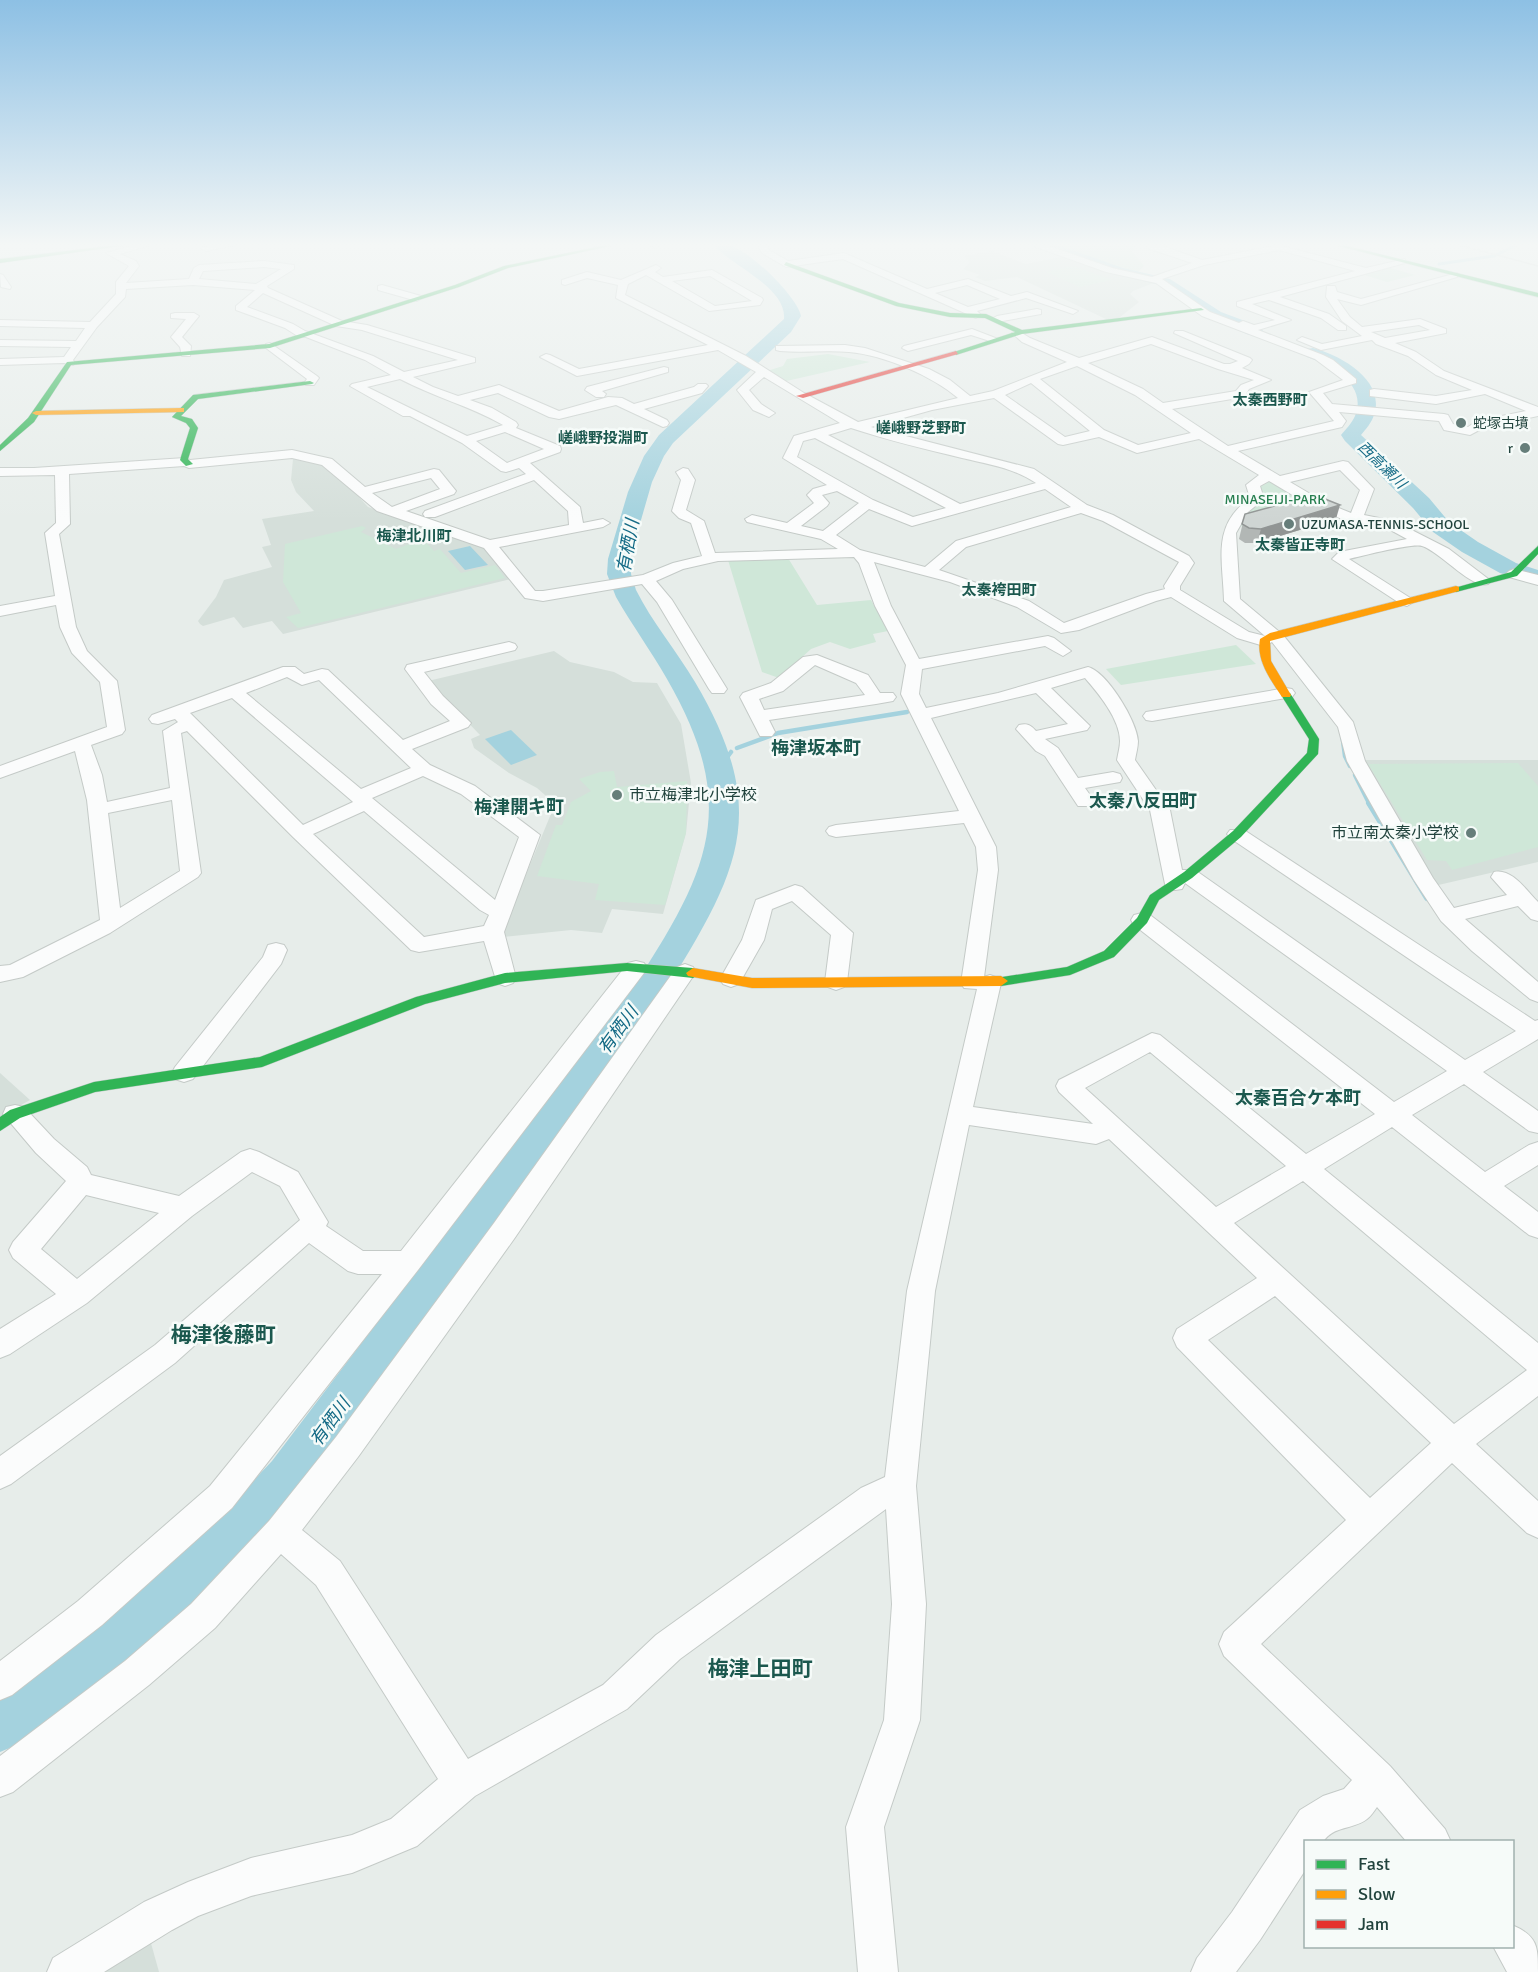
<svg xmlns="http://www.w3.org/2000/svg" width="1538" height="1972" font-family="Signika,'Noto Sans JP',sans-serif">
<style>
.built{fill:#d5dfda}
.green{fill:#cfe7d8}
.water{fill:#a4d2de}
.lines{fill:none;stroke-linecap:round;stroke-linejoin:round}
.stream-far2{stroke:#a4d2de;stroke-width:3}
.stream-far1{stroke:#a4d2de;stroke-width:4.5}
.stream{stroke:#a4d2de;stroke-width:6}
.river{fill:#a4d2de;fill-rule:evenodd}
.street-casing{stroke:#c4cac7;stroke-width:2}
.fast-casing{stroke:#c2cbc8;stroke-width:1}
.slow-casing{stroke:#c2cbc8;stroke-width:1}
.jam-casing{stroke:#c2cbc8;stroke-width:1}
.street{fill:#fbfcfc;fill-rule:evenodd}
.fast{fill:#30b455;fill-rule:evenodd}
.slow{fill:#ff9f0a;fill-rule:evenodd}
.jam{fill:#e5322d;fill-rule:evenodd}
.tram{stroke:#c8cdcb;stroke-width:1.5}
.wall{fill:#b2b7b5}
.shaded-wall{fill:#919594}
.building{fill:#cfd5d3;stroke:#919594;stroke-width:1.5}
.poi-dot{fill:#667e7a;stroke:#f6fbf9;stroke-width:2}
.labels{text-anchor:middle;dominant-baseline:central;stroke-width:5;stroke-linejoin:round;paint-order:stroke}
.far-poi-label{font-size:14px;fill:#21433d;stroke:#f6fbf9;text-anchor:start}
.far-park-label{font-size:14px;fill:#277f50;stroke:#f6fbf9}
.far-neighbourhood-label{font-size:15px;font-weight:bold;fill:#1b584e;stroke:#f6fbf9}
.far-water-label{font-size:15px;font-style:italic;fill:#156b86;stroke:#f6fbf9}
.poi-label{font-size:16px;fill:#21433d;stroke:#f6fbf9;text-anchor:start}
.water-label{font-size:18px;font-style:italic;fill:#156b86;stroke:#f6fbf9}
.neighbourhood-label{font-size:18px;font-weight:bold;fill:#1b584e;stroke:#f6fbf9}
.near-neighbourhood-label{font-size:21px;font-weight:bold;fill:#1b584e;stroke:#f6fbf9}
</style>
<rect width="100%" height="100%" fill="#e7edea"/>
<!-- built -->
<g class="built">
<path d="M992,251L1026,264L1066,256L1156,282L1133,291L1130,294L1139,302L1119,318L1108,320L1017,277L985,281L975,277L980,275L963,269L970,262L964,256Z"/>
<path d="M308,458L320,463L346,483L368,507L483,548L511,579L283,634L272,621L243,628L234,617L203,626L200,624L198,621L216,597L224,580L272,567L262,547L271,545L262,519L314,511L296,492L291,480L293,459Z"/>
<path d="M554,651L570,662L614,672L633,682L657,683L681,724L691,783L686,833L663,914L612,909L602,933L571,930L503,937L501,935L553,809V802L537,788L509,773L474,748L471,739L480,735L428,681Z"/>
<path d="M1363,760H1538V862L1434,886Z"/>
<path d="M0,1073L30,1100L0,1117Z"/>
<path d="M149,1936L159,1972H92Z"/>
</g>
<!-- green -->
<g class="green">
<path d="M1057,245H1138L1132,251L1144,266L1138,272L1121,268Z"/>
<path d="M1073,266L1112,280L1080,287L1046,272Z"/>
<path d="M1387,267L1415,275L1387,282L1361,274Z"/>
<path d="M828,354L870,362L782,382L767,371L783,366L787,359Z"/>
<path d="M1269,477L1315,505L1232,529L1255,489Z"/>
<path d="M362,526L366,528L361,532L396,549L423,539L434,551L440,549L461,573L495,565L505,578L298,628L286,617L301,613L283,582L285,544Z"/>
<path d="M788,558L817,605L871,600L888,631L873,634L876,642L850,649L830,642L811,649L779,678L762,672L728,560Z"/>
<path d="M1236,645L1256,664L1121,685L1106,669Z"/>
<path d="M1518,763L1538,786V847L1452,870L1446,861L1427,860L1368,764Z"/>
<path d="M614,771L617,787L687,781L686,833L665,905L595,900L599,884L537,876L556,825H562L571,802L591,791L579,779L600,772Z"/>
</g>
<!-- water -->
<g class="water">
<path d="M470,546L488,565L465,570L448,551Z"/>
<path d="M511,730L537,755L511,765L485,739Z"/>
</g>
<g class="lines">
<!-- stream-far2 -->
<path class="stream-far2" d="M1439,264L1494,256L1516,245"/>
<!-- stream-far1 -->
<g class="stream-far1">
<path d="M1342,733L1345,756L1350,766"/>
<path d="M737,748L778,733L907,712"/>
<path d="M719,768L731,752"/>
<path d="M1355,775L1370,805"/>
</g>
<!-- stream -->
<path class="stream" d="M1369,803L1427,898"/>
<!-- river -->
<g class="river">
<path d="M714,245C718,245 724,244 728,245C747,248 797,296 801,316L791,332L673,443L664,456L652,482L632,551L631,574L636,590C652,622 676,650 695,682C771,811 740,870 667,988L306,1493L232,1574L165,1637L62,1715L19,1744L0,1752V1693C51,1659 101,1624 148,1584C192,1546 232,1503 272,1461L643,972C714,862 736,799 667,679C651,651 632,625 616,597L607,574L608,559L628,492L644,456L659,435L784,319C787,287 731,266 714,245Z"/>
<path d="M1039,245H1058L1123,268L1170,279L1221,312L1261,327L1263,331L1261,335H1249L1209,318L1160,285L1113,274L1041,248Z"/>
<path d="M1313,348C1340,355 1386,380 1374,415C1372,422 1366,429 1361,435L1429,498L1449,522L1478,542L1516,563L1538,570V584L1500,573L1462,552L1433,532L1413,508L1345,441L1341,435C1346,429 1352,423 1355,416C1368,384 1331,366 1307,357L1304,353L1307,349Z"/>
</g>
<defs>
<g id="street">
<path d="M135,245H150L120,254L136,261L139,266L126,283L189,279L194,268L199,265L264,261L294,265V269L267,286L268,288L342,321L367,325L475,358V362L413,377L433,387L458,396L499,385L559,411L608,397L622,398L634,404L694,387L698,384H706L708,386L702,393L644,409L667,420L669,423L667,426L663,427L616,405L559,419L549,417L498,393L470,400L492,408L516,422L518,425L516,428L560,446L561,449L560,452L530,463L580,507L583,523L603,519L610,523L603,527L499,547L535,591H543L643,575L673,563L702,556L691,523L679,518L672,511L681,480L676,472L683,468L688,469L695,480L686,510L704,521L715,553L838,549L821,539L747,522L745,519L752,515L787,523L814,503L807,495L813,489L827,485L783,458L794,436L840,423L764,377L749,390L761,404L775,413L769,417L753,410L737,390L756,372L718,350L577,376L540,357L546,354L550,355L579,369L708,345L616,298L618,285L587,278L565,285L562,284V280L587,272L621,280L656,265L661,268L655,272L663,277L712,270L762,298L763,300L760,305L709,311L646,275L628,284L625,295L746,356L804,393L858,422L958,398C932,376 884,355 849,352C826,350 803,353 780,351L776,350V346L845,345L865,348L929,369L950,380L970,396L993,391L1067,362L1022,342L1012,333L1017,330L1030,338L1079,358L1152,337L1224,364H1230L1238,361L1174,333L1175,331H1183L1250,358L1252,360L1249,364L1242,368L1271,380L1249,389L1244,397L1172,409L1228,446L1334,421L1309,392L1343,380L1315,359L1202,316L1156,283L1106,272L1036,247L1035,245H1046L1112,268L1152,277L1192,263L1147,248L1146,245H1160L1202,260L1278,245L1366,268L1405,259V263L1280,297L1329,314L1346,326V330H1338L1321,318L1269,300L1252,304L1291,320L1258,330L1323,355L1333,360L1356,379V383L1323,393L1332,404L1444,414L1448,415L1453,424L1468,427L1477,421L1526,411L1485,394L1436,404L1370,396V390L1374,389L1436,396L1472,390L1436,375L1408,356L1376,344L1372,340L1321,350L1297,340L1302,337L1322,344L1362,336L1342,321L1326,297L1327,286H1335L1337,292L1361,299L1457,273V277L1361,305L1337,299L1350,317L1362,327L1420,319L1446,329V333L1395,343L1416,352L1444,371L1538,407V416L1485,427L1470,435L1444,430L1439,421L1339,412L1346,421L1342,427L1238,451L1280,476L1343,461L1348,462L1374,489L1364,515L1394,521L1449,549L1491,581L1488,584C1471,589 1441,552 1422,546C1412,543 1362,556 1349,559L1415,601L1407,606L1401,604L1332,559L1339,552L1407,539L1385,527L1342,519L1314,508L1269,481L1260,486L1264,499L1248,512L1236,533L1240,599L1283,635L1353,722L1365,761L1433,878L1454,908L1507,895L1491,877L1494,872C1512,868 1526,890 1538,902V921L1531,919L1518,906L1465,919L1538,982V1002L1530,999L1472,951L1441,921L1414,880L1347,761L1338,727L1272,642L1264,646L1237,638L1171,597L1156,601L1079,630L1061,633L1017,607L950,582L874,562L891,606L919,659L1048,636L1054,638L1071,651L1063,656L1045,646L922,669L919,694L926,708L998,693L1088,667C1107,672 1137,721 1138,741C1138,747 1136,754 1135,760L1170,810L1182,870H1195L1465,1060L1516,1031L1230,838L1227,834L1230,830H1244L1535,1021L1538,1020V1039L1483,1072L1538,1111V1133L1529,1131L1464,1084L1412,1115L1485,1172L1529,1145L1538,1142V1165L1504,1186L1538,1212V1238L1529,1235L1392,1127L1324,1169L1538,1343V1396L1476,1444L1538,1501V1538L1527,1533L1452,1463L1261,1644L1390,1766L1445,1829L1451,1842H1407L1377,1807C1374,1811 1371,1816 1367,1819C1353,1830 1334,1825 1323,1842H1306V1869L1260,1940L1236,1972H1191L1197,1958L1232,1912L1300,1810L1323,1796L1344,1789L1352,1780L1224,1656L1219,1644L1224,1632L1346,1520L1177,1347L1173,1338L1177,1329L1257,1278L1109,1139L1096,1144L969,1125L935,1291L916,1486L926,1604L920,1720L884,1827L898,1972H858L846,1827L884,1720L892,1604L886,1509L680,1659L627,1709L475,1796L417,1846L352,1873L251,1896L198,1916L172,1930L104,1972H47L53,1958L144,1902L188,1882L251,1858L352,1835L391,1819L438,1779L316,1585L281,1554L215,1628L149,1685L13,1792L0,1797V1756L125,1661L191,1604L269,1521L336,1437L494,1223L677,967L685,964L693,967L696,972L514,1239L358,1457L302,1530L340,1561L468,1759L603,1685L656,1635L861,1488L885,1477L907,1291L977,989L964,988L961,983L978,870L976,847L964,823L836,837L829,835L826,831L829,827L836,825L959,811L901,694L906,665L875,606L859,563L854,557L718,561L683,569L656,581L672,600L727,689L724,693H712L709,689L657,602L642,584L543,601L525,598L484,548L377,511L322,465L292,458L189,468L184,466L69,474L70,524L59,534L76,627L87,651L117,681L125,730L122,734L91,745L102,775L107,802L170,788L163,731L178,722L175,719L158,724L152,723L149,719L152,715L283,667H295L304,674L322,669L328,670L403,740L450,721L431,704L405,669L407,665L509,642L515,644L517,647L515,650L424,672L443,696L471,723L468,727L412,749L430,765L475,786L540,835L504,932L516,978L513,983L505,986L497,983L484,941L419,952L411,950L293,837L187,731L181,733L201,873L198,877L110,933L23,977L0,982V966L10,965L100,920L87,800L75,751L0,778V766L107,727L100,682L72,653L60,627L56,605L0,616V606L55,596L45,533L56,523L55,475L0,476V468H34L185,458L190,460L292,450L332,459L365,487L434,469L439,470L456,491L454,494L406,511L490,540L569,525L568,511L534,480L435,517H425L423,514L425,511L526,474L519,468L506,472L501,471L462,443L410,416H403L350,386L352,384L391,375L365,360L306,337H299L285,328L236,310V306L255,290L193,285L126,289L125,297L97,327L73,360L75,363L73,365L64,363L0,365V359L64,357L71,347L0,346V340L76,341L85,328L0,326V320L90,322L116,294V282L129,266L106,253ZM1279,250L1355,271L1237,302V306L1275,320L1254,325L1243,321L1239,323L1210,312L1162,279L1204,265ZM264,267L281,269L256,284L199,279L203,271ZM710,276L752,301L715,306L672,281ZM263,293L336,326L362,330L458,360L404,372L373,356L305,331L293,324L247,307ZM1419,325L1430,330L1385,338L1371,332ZM1151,344L1218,369L1254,380L1241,385L1236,391L1163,403L1143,389L1088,363ZM1077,366L1135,395L1191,433L1138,445L1104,430L1040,379ZM400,379C434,397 470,406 503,425L467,436L367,387ZM1031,383L1090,431L1065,437L1005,395ZM994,398L1058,444L1063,445L1099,437L1137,453L1199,439L1259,475L1246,485L1250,498C1211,526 1223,559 1224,601L1265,636L1249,632L1180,590V586L1194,563L1189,556L1113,515L1087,505L1034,469L871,427L932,410ZM851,428C887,440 925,449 962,458C987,464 1014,468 1036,483L960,504L828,435ZM505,432L544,449L507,463L476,441ZM815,438L946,508L913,517L873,500L797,457L803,441ZM1340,470L1360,490L1351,513L1324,502L1290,482ZM431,478L440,489L392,507L372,493ZM1045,489L1071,507L956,541L925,567L860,550L836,535L869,509L912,526ZM837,491L859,503L823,531L801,526L827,506L829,503L822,495ZM1081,513L1103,521L1179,562L1164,586L1165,589L1146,594L1064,623L1029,601L939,570L966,547ZM287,677L302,685L319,680L411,768L361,789L246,693ZM1085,678C1098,693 1120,719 1120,741C1120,747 1118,754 1117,760L1150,810L1165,884L1168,889L1175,890L1182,889L1185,883L1447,1071L1394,1102L1150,915L1142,913L1134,915L1131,920L1134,925L1375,1114L1306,1154L1160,1035L1152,1033L1059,1080L1056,1086L1059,1092L1093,1124L973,1107L1001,983L998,978L990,975L984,977L998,870L996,847L931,718L1036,693L1068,724L1036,731C1031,725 1027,723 1019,725L1016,729L1036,751L1045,756L1078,806H1092L1095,802L1085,788L1120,782L1122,778L1120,774L1113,772L1078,778L1058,748L1045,739L1087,730L1090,726L1051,688ZM232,698L352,801L353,802L303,825L190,713ZM423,776L461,794L519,837L495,900L372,798ZM172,800L180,871L120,908L108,813ZM364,811L480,910L489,915L484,926L424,937L313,834ZM1150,1052L1286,1166L1216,1207L1085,1088ZM1303,1181L1527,1370L1454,1424L1234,1223ZM1275,1296L1431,1443L1370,1498L1208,1340Z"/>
<path d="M212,245H235L206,251L201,248Z"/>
<path d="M650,245H661L656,248Z"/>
<path d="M758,245H767L769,250L788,261L844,253L927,289L968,279L1011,296L1027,292L1078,311L1073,314L1026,298L977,311L981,315L976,318L843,259L786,267L762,253ZM967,285L1000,299L968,307L935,293Z"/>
<path d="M0,274L3,275L11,287L10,289L1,287Z"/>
<path d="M382,285L421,296L422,298L417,301L378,290V286Z"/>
<path d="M1037,309L1041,310V314L997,322L992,319L997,316Z"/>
<path d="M175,313H194L199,316L182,337L191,346L190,356H182L180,347L171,337L186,319L171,318V314Z"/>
<path d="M972,329L998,339L993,342L971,335L908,351L902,348L904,346Z"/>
<path d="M270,343L317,376L319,378L314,385H306L304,383L307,379L266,348V344Z"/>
<path d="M664,367L668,368V372L602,391L606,394L604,397H596L585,390L587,387Z"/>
<path d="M1514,569L1538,575V585L1509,577L1506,574L1509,571Z"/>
<path d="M817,655L868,675L880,693H893L896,697L893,701L876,704L769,720L775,732L772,736H760L740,697L743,693L771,683L803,657ZM815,665L856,683L865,695L764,710L759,699L783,691Z"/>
<path d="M1286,688L1292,689L1295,693L1292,697L1152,721L1146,720L1143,716L1146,712L1152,711Z"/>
<path d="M795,885L802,887L853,933L847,982L844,987L836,990L828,987L825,982L831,935L792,901L772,909L764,940L739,984L731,987L723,984L720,979L742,940L756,900Z"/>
<path d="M276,943L284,945L287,950L281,964L193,1079L184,1082L175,1079L172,1073L175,1067L263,957L268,945Z"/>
<path d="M636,961L644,963L647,968L644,973L418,1270L232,1508L102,1625L12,1695L0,1700V1661L78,1601L210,1486L382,1274H358L348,1271L309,1243L175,1363L11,1484L0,1489V1456L155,1345L300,1220L280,1186L252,1172L192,1216L87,1303L10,1354L0,1358V1329L56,1294L13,1258L9,1250L13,1242L66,1181L36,1153L3,1114L6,1107L15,1105L24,1107L54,1139L87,1167L91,1175L179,1196L241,1152L250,1149L259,1152L298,1172L328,1222L326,1226L363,1251H401L628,963ZM86,1195L159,1213L77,1279L41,1249Z"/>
<path d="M1512,1925C1538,1936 1538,1947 1538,1972H1507L1493,1946H1512Z"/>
</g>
<g id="fast">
<path d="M116,245H128L0,263V259Z"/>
<path d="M606,245H615L508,268L459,287L270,348L71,365L34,422L0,451V445L28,418L67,362L269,344L455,285L504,266Z"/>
<path d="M1335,245H1343L1538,293V297Z"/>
<path d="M786,262L899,303L950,313L986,314L1022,330L1201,308L1204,310L1022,334L956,355L954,352L1015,332L985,318L950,317L896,306L784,265Z"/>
<path d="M310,381L314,383L312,384L198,399L181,416L192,419L198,428L188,459L193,464L186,466L180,460L190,428L186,423L172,417L193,395Z"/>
<path d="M1538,546V554L1517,576L1456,592L1451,589L1511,572Z"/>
<path d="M1286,692L1290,693L1319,739L1318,754L1241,837L1192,878L1159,900L1147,923L1114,957L1070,975L1001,986L996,984L994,981L996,978L1067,967L1104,951L1137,918L1150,895L1184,872L1233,831L1307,753L1309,739L1281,695Z"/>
<path d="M627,963L693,968L700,973L693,978L627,971L505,983L425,1004L262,1067L95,1092L20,1118L0,1131V1117L10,1110L94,1082L260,1057L416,997L505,973Z"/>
</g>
<g id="slow">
<path d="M181,408H184V412L36,415L32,413L36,411Z"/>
<path d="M1456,586L1459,587V591L1270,641L1271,661L1291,695L1290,697H1282C1271,680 1256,661 1260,639L1270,633Z"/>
<path d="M693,968L752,978L1001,976L1008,981L1001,986L752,988L688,976L686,973Z"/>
</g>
<path id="jam" d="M956,351L958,354L803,398L796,396Z"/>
</defs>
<!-- street casing -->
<use href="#street" class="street-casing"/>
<!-- fast casing -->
<use href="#fast" class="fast-casing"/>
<!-- slow casing -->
<use href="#slow" class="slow-casing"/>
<!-- jam casing -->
<use href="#jam" class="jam-casing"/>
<!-- street -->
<use href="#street" class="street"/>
<!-- fast -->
<use href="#fast" class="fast"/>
<!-- slow -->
<use href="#slow" class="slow"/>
<!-- jam -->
<use href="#jam" class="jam"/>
<!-- tram -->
<path class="tram" d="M1459,245L1538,266"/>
</g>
<!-- wall -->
<path class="wall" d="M1245,514L1336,519L1257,543H1245L1239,539Z"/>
<!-- shaded-wall -->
<path class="shaded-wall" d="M1340,505L1336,519L1257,543L1261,529Z"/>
<!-- building -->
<path class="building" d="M1315,495L1340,505L1261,529L1249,528L1242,524L1245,514Z"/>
<!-- sky -->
<linearGradient id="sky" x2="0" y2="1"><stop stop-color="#8dc0e4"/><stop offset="0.47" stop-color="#f4f7f6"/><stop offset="1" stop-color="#f4f7f6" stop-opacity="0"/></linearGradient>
<rect width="1538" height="521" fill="url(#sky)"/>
<!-- markers -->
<g class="poi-dot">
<circle cx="1461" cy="423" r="6"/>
<circle cx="1525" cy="448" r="6"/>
<circle cx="1289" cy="524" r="6"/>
<circle cx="617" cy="795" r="6"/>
<circle cx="1471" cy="833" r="6"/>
</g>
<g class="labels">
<!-- far-poi labels -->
<g class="far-poi-label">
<text x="1473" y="423">蛇塚古墳</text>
<text x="1513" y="448" text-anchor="end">r</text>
<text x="1301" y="524">UZUMASA-TENNIS-SCHOOL</text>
</g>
<!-- far-park labels -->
<g class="far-park-label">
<text x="1275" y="499">MINASEIJI-PARK</text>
</g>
<!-- far-neighbourhood labels -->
<g class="far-neighbourhood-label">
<text x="1270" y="400">太秦西野町</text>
<text x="921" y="428">嵯峨野芝野町</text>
<text x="603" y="438">嵯峨野投淵町</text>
<text x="414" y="536">梅津北川町</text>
<text x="1300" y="545">太秦皆正寺町</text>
<text x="999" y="590">太秦袴田町</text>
</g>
<!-- far-water labels -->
<g class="far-water-label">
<text transform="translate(1382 465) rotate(44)">西高瀬川</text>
</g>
<!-- poi labels -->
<g class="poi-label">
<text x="629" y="795">市立梅津北小学校</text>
<text x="1459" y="833" text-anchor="end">市立南太秦小学校</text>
</g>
<!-- water labels -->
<g class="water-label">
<text transform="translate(628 546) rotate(-80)">有栖川</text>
<text transform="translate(618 1030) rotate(-54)">有栖川</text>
<text transform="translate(330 1422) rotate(-54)">有栖川</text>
</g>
<!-- neighbourhood labels -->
<g class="neighbourhood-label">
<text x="816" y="748">梅津坂本町</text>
<text x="1143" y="801">太秦八反田町</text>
<text x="519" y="807">梅津開キ町</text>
<text x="1298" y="1098">太秦百合ケ本町</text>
</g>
<!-- near-neighbourhood labels -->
<g class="near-neighbourhood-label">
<text x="223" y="1335">梅津後藤町</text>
<text x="760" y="1669">梅津上田町</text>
</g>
</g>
<!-- legend -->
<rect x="1304" y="1840" width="210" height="108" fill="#f6fbf9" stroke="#a1b1ae" stroke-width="1.5"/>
<rect x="1316" y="1860" width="30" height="9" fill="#30b455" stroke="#a1b1ae" stroke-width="1.5"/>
<text x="1358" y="1870" font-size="18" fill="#21433d">Fast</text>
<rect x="1316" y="1890" width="30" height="9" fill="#ff9f0a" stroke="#a1b1ae" stroke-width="1.5"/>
<text x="1358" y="1900" font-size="18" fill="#21433d">Slow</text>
<rect x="1316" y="1920" width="30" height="9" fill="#e5322d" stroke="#a1b1ae" stroke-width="1.5"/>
<text x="1358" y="1930" font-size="18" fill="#21433d">Jam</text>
</svg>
